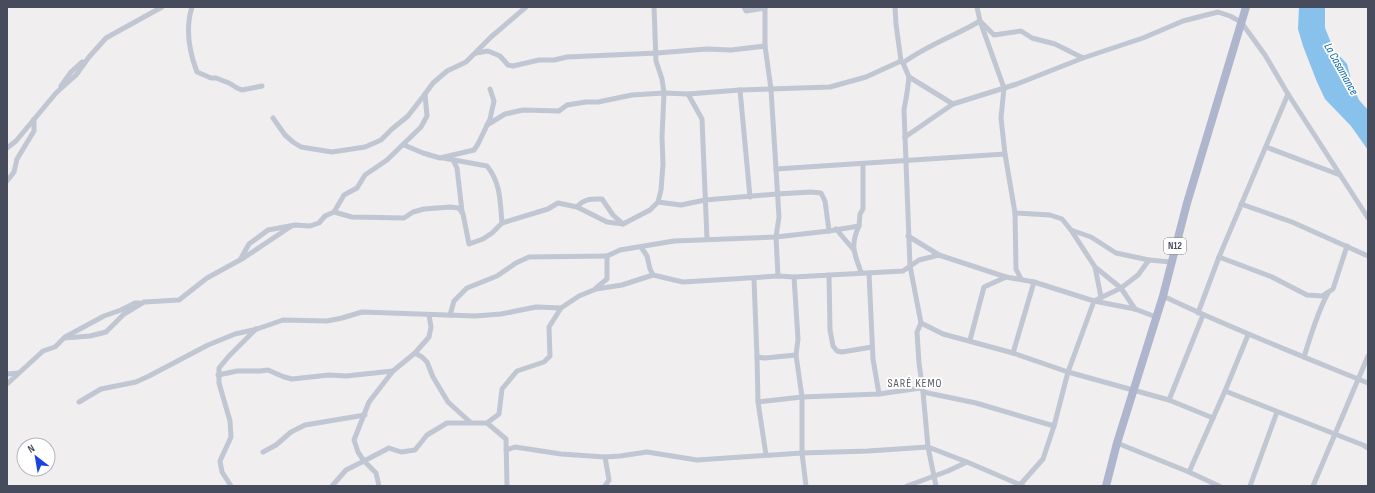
<svg xmlns="http://www.w3.org/2000/svg" width="1375" height="493" font-family="'Sofia Sans Condensed',sans-serif">
<style>
.water{fill:#88c1ec}
.lines{fill:none;stroke-linecap:round;stroke-linejoin:round}
.minor{stroke:#c1c6d3;stroke-width:5}
.primary{stroke:#adb6cd;stroke-width:8}
.labels{text-anchor:middle;dominant-baseline:central;stroke-width:3.5;stroke-linejoin:round;paint-order:stroke}
.shield{fill:#fff;stroke:#7e828c;stroke-width:1}
.shield-label{font-size:10px;font-weight:bold;fill:#464c5b}
.water-label{font-size:12px;font-style:italic;fill:#0c64a9;stroke:#fff}
.neighbourhood-label{font-size:12px;letter-spacing:1px;fill:#5a5c63;stroke:#fff}
</style>
<rect width="100%" height="100%" fill="#f0eeee"/>
<!-- water -->
<path class="water" d="M1299,7H1325V28L1334,50L1347,64L1353,87L1359,100L1368,110V150L1351,126L1325,99L1317,82L1303,46L1298,29Z"/>
<g class="lines">
<!-- minor -->
<g class="minor">
<path d="M192,7C185,29 189,51 197,72L211,78H216L229,83L237,88L242,90L262,86"/>
<path d="M744,7L746,11L765,8"/>
<path d="M765,7V46L771,89L779,217L776,237L778,276"/>
<path d="M895,7L896,24L901,61"/>
<path d="M980,21L1004,88L1001,118L1005,154"/>
<path d="M981,22L994,35L1021,31L1032,38L1055,44L1083,58"/>
<path d="M476,53L488,51L500,56L508,65L513,66L539,60H554L567,57L657,53L707,49L731,50L765,46"/>
<path d="M903,63L909,77L907,93L904,110L910,266L921,323L917,332L919,363L923,392L928,447L936,486"/>
<path d="M909,77L953,104"/>
<path d="M61,86L71,72L82,62"/>
<path d="M740,90L750,197"/>
<path d="M688,94L702,119L707,239"/>
<path d="M273,118L285,135L293,142L301,147L332,152L365,147L381,140L392,129L408,116L425,94"/>
<path d="M487,125L505,114L523,110L559,111L567,105L586,102H598L632,95L664,93L688,94L740,90L830,87L866,77L901,61L903,63C927,45 955,36 980,21L977,7"/>
<path d="M905,137L953,104L1017,84L1083,58L1143,38L1183,21L1218,12L1230,16L1241,22L1265,55L1288,94L1368,218"/>
<path d="M404,145L423,153L440,158L474,150L478,144L490,119L494,101L490,89"/>
<path d="M1266,147L1340,175"/>
<path d="M7,148L16,141L56,93L76,75L89,57L106,38L162,7"/>
<path d="M443,158L487,166C501,183 500,202 502,223"/>
<path d="M453,160L457,168L462,211"/>
<path d="M776,169L1005,154L1015,213L1016,269L1021,279"/>
<path d="M7,181L14,172L17,159L34,131V119"/>
<path d="M658,202L681,205L705,200L777,194L811,192L821,193L825,201L829,231"/>
<path d="M1241,204L1292,222L1368,256"/>
<path d="M577,207C585,198 592,199 602,199L613,215L623,224"/>
<path d="M334,212L352,217L404,218L413,212L424,209L450,207L459,208L463,214L469,244L483,239L492,233L502,223L548,209L558,203L577,207L607,222L623,224L650,210L658,202L661,190L663,164L662,137L664,93L662,79L656,61L654,7"/>
<path d="M1015,213L1050,215L1062,219L1071,230L1091,237L1116,253L1149,260L1171,262"/>
<path d="M859,226C850,245 854,253 861,272"/>
<path d="M836,229L853,249"/>
<path d="M1071,230L1095,267L1101,297"/>
<path d="M908,236L939,255L1006,277L1034,282L1094,301L1135,309L1156,317"/>
<path d="M641,247L647,256L650,269L653,275"/>
<path d="M1219,257L1272,277L1307,295L1322,296L1333,289L1347,246"/>
<path d="M242,259L290,227"/>
<path d="M1095,267L1121,288L1135,309"/>
<path d="M869,273L873,359L879,394"/>
<path d="M829,275L830,330L833,346L837,351L842,352L872,347"/>
<path d="M794,277L798,339L796,355L802,397V453L806,486"/>
<path d="M754,279L757,357L765,358L796,355"/>
<path d="M596,288L607,279V256L620,250L674,241L776,237L829,231L859,226L860,214L863,209V164"/>
<path d="M1163,296C1230,328 1299,355 1368,383"/>
<path d="M1198,313L1219,257L1288,94"/>
<path d="M429,315L431,327L429,337L415,353L393,371L369,402L354,440L358,452L364,461L389,448L401,452L415,450L427,435L447,423H487"/>
<path d="M450,315L454,301L467,288L497,276L516,263L529,257L607,256"/>
<path d="M921,323L943,334L1013,353L1068,372L1169,400L1213,418"/>
<path d="M65,337L104,316L121,310L135,303H139"/>
<path d="M970,340L984,287L1006,277"/>
<path d="M415,353L422,357L427,362L433,377L448,402L470,422"/>
<path d="M1013,353L1034,282"/>
<path d="M757,357L758,402L766,455"/>
<path d="M1304,357C1311,335 1317,313 1328,293"/>
<path d="M7,374L18,373"/>
<path d="M218,375L237,371H260L268,370L284,377L292,379L329,375L346,376L393,371"/>
<path d="M7,384L43,351L55,347L64,338L90,336L106,332L124,314L144,302L179,300L207,278L240,260L249,244L268,230L295,225L310,226L319,223L325,216L334,212L344,195L357,188L365,175L387,160L421,127L427,116L425,94L433,83L447,71L466,62L491,37L526,7"/>
<path d="M1225,391L1363,445L1368,448"/>
<path d="M923,392L976,403L1054,426"/>
<path d="M1169,400L1203,315"/>
<path d="M79,402L101,389L136,382L149,376L208,345L235,334L257,329L283,320L327,321L342,318L362,312L475,316L501,314L536,307L561,308"/>
<path d="M758,402L802,397L879,394L921,388"/>
<path d="M1117,443L1189,472L1219,486"/>
<path d="M506,450L515,447L561,454L605,457L620,456L647,452L697,460L802,453L868,451L928,447L967,462L1023,486"/>
<path d="M263,452L276,445L291,432L305,425L365,415"/>
<path d="M1189,472L1225,391L1248,335"/>
<path d="M231,486L222,472L220,461L231,437L230,421L219,383V368L229,356L256,329"/>
<path d="M332,486L346,470L364,461L376,473L379,486"/>
<path d="M507,486L506,439L487,423L499,414L502,389L517,371L544,362L550,356L549,327L561,308L579,296L596,289L622,285L653,275L683,282L778,276L794,277L903,271L919,260L939,255"/>
<path d="M605,486L609,480L605,457"/>
<path d="M907,486L948,471L967,462"/>
<path d="M1019,486L1043,459L1054,426L1068,372L1094,301L1121,288L1138,275L1149,260"/>
<path d="M1250,486L1277,412"/>
<path d="M1313,486L1368,356"/>
</g>
<!-- primary -->
<path class="primary" d="M1106,486L1117,443L1163,296L1187,203L1246,7"/>
</g>
<g class="labels">
<!-- shield labels -->
<rect class="shield" x="1164" y="238" width="22" height="16" rx="3"/>
<g class="shield-label">
<text x="1175" y="246">N12</text>
</g>
<!-- water labels -->
<g class="water-label">
<text transform="translate(1341 69) rotate(61)">La Casamance</text>
</g>
<!-- neighbourhood labels -->
<g class="neighbourhood-label">
<text x="915" y="383">SARÉ KEMO</text>
</g>
</g>
<!-- border -->
<rect width="1375" height="493" fill="none" stroke="#464c5b" stroke-width="16"/>
<!-- north arrow -->
<g transform="translate(36 457) rotate(329)"><circle r="19" fill="#ffffff" stroke="#b5b7bd"/>
<path d="M0-3L7 15L0 10L-7 15Z" fill="#1843e0"/>
<text y="-6" font-size="11" font-weight="bold" text-anchor="middle" fill="#464c5b">N</text>
</g>
</svg>
